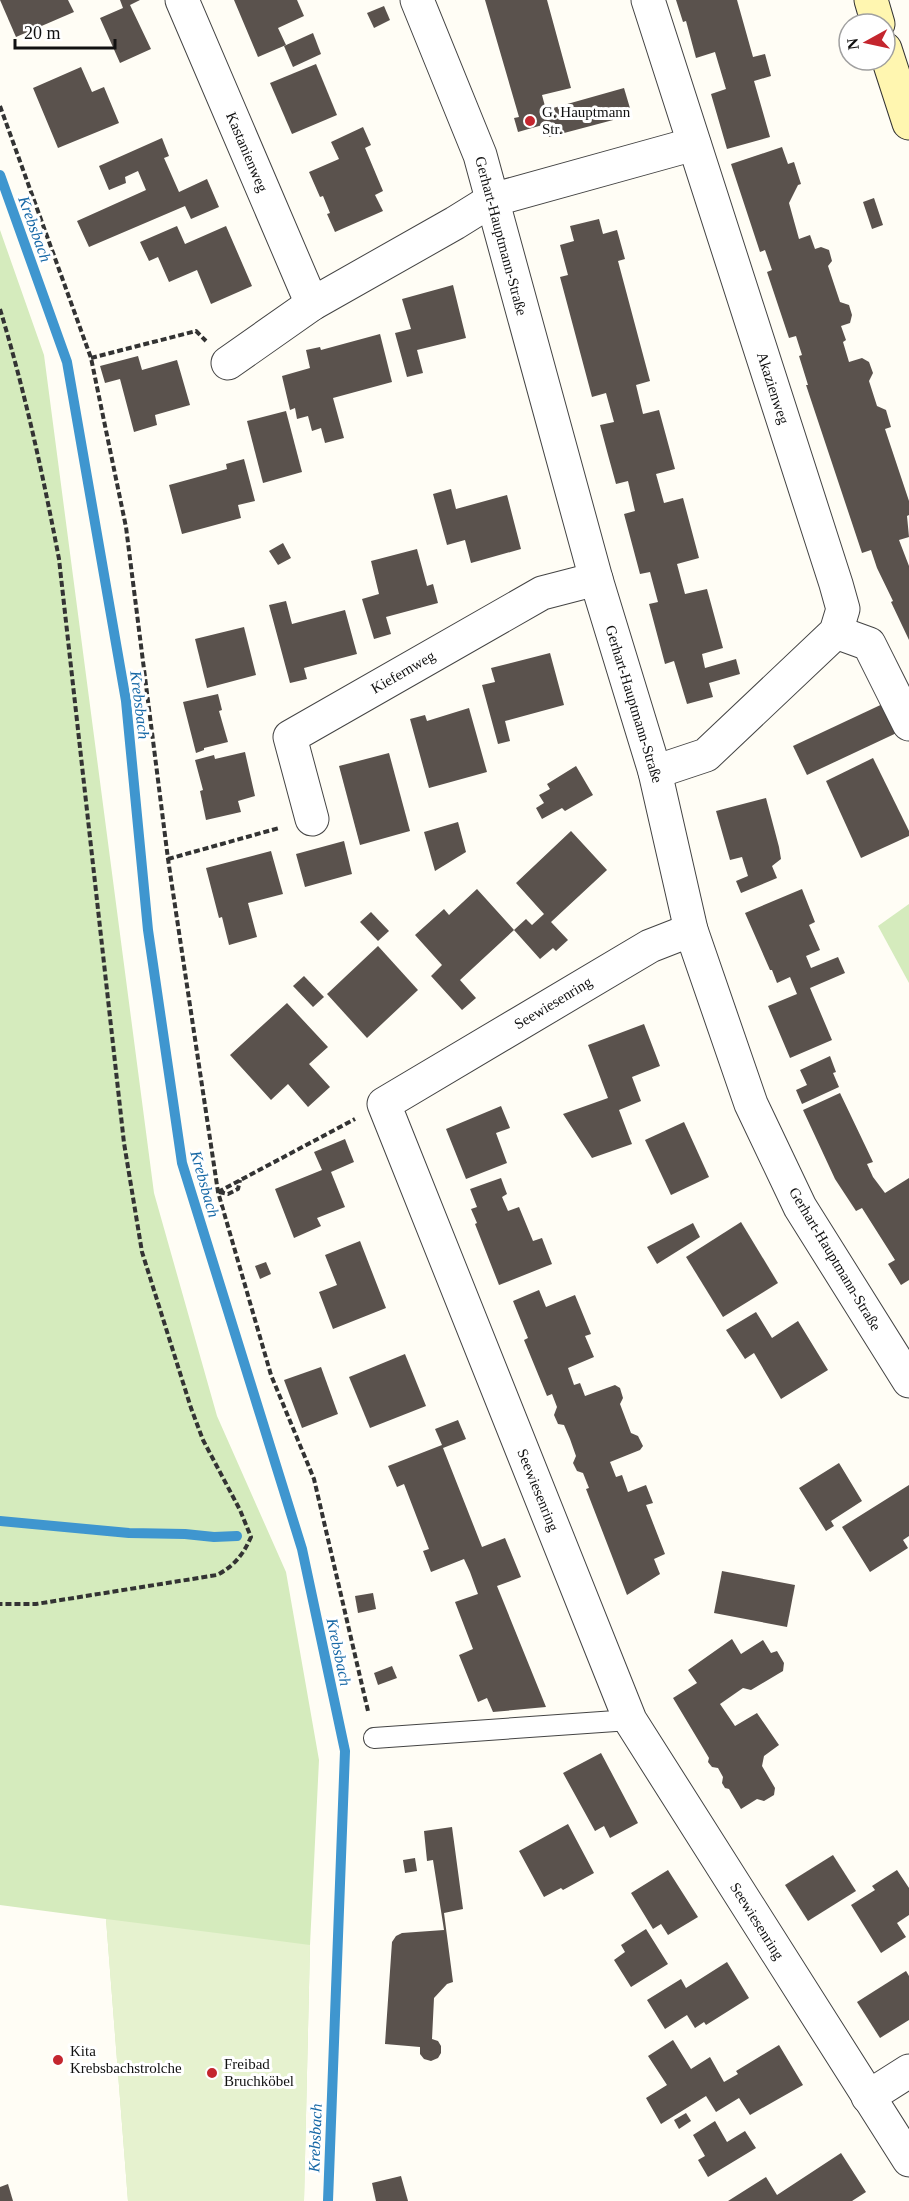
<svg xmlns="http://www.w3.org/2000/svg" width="909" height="2201" font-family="Georgia,serif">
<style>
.green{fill:#d5ebbd}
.pitch{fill:#e6f2cf}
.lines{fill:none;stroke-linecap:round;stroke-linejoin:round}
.stream{stroke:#3f96cf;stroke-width:10}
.building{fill:#5a524d}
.lane-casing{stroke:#444;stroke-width:22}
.street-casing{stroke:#444;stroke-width:35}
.secondary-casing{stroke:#333;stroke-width:35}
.path{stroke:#333;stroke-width:4;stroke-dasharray:6 3;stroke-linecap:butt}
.lane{stroke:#fff;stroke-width:20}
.street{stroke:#fff;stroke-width:33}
.secondary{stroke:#fff6b0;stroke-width:33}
.poi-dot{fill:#c4262e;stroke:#fff;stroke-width:2}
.labels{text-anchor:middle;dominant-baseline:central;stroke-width:6;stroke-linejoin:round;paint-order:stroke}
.poi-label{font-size:15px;fill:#111;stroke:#fff;text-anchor:start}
.street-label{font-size:15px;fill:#111;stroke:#fff}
.water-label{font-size:16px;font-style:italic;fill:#1768a6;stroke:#fff}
</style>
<rect width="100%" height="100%" fill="#fffdf5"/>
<!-- green -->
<g class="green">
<path d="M0,230L44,355L154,1193L217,1416L286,1572L319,1760L310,1945L304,2201H128L106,1919L0,1905Z"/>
<path d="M909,904V983L878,926Z"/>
</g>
<!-- pitch -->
<path class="pitch" d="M106,1919L310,1945L304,2201H128Z"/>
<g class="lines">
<!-- stream -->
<g class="stream">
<path d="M0,175L67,362L126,701L148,930L182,1163L302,1549L345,1751L328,2201"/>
<path d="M0,1521L129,1533L185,1534L214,1537L237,1536"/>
</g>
</g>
<!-- building -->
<g class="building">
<path d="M0,0H68L74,12L16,37Z"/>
<path d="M120,0H140L130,5L151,49L120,63L100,18L123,8Z"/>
<path d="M234,0H297L304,16L278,28L286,45L258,57Z"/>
<path d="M485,0H547L571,88L542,95L546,110L624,88L632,115L549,137L546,124L518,132L514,118L519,117Z"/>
<path d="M676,0H737L753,57L765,54L771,76L754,81L770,137L727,149L711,94L726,89L715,52L696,58L686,21L683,22Z"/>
<path d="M384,6L390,20L374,28L367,13Z"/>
<path d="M313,33L321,54L293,67L284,46Z"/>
<path d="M316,64L337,115L292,134L270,83Z"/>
<path d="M81,67L92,92L104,87L119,123L58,148L33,88Z"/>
<path d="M363,127L371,145L365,148L383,191L375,195L383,211L335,232L327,214L330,213L323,196L320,197L309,172L339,159L331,142Z"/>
<path d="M162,138L169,156L164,158L179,192L207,179L219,207L191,219L185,206L89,247L77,221L146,190L138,171L125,177L126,183L109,190L99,166Z"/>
<path d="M782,147L788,164L794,162L801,184L798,185L789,203L799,239L810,235L815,249L821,247L829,250L832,261L828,266L840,302L849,305L852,315L850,323L841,326L846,340L843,342L849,362L862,358L869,362L873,373L869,381L877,406L886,410L891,427L885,429L909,501V515L907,516L909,537L899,540L909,566V640L891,602L893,601L877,568L871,550L862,553L806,385H808L799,356L802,355L796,336L789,338L767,272L772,270L765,250L760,252L731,164Z"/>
<path d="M874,198L883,225L872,229L863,202Z"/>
<path d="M599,219L603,234L617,230L625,259L618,261L650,381L636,385L643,414L659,410L675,469L656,474L664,503L683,498L699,558L677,564L685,594L707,589L723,648L702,654L705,668L736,659L740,674L709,683L713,697L687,704L674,661L665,664L649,604L658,602L650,572L640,574L624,514L635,511L628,481L616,484L608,455L600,425L614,422L606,393L592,397L560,277L568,275L560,245L574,241L570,226Z"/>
<path d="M177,226L185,244L226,226L252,286L211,304L197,270L169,282L158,257L149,261L140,242Z"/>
<path d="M453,285L466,338L417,350L423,373L407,377L395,333L411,329L402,299Z"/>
<path d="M380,334L392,382L333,398L344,438L325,443L321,428L312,431L308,416L297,419L295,408L290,410L282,376L310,368L306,350L320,347L321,350Z"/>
<path d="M138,356L142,370L177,360L190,405L155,415L157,425L134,432L120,379L105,383L100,366Z"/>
<path d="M286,411L302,472L263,483L247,421Z"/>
<path d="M244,459L255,501L238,505L241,518L182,534L169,485L227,469L226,464Z"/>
<path d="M451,489L456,509L507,495L521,549L471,563L465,540L447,545L433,494Z"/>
<path d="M283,543L291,558L278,565L269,551Z"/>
<path d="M417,549L427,586L433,584L438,603L386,617L391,634L374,639L362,599L379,594L371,561Z"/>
<path d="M286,601L292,624L345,610L357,654L304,668L307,679L290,683L269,605Z"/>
<path d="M244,627L256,675L207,688L195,639Z"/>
<path d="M550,653L564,705L505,721L510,741L498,744L482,685L495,682L491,668Z"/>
<path d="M218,694L222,710L219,711L228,742L204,748V750L196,753L183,702Z"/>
<path d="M889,701L903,730L807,775L793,746Z"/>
<path d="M469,708L487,772L429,788L410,719L425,715L427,721Z"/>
<path d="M245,752L255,796L238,801L241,812L206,820L200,791L203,790L195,760L214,755L215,759Z"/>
<path d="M389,753L410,831L360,845L339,766Z"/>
<path d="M873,758L909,831V836L861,858L826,781Z"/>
<path d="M576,766L593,795L565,811L562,808L542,819L536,808L544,803L539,795L550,789L547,784Z"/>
<path d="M766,798L779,847L781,859L772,866L777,878L741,893L736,881L748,876L742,857L730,860L716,811Z"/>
<path d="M458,822L466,852L435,871L424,832Z"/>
<path d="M571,831L607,870L551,922L568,940L556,951L553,948L540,959L514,930L526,919L532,925L544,914L516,883Z"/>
<path d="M344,841L352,874L305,887L296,854Z"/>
<path d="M271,851L283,894L248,903L257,937L229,945L222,917L219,918L206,868Z"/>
<path d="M477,889L514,930L460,980L476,998L462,1010L431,976L442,965L415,935L444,909L449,915Z"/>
<path d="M802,889L815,922L809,925L820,950L806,956L811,968L838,957L845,973L810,988L832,1040L790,1058L768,1006L797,994L790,977L777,983L772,970H770L745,913Z"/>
<path d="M371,912L389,931L378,941L360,922Z"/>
<path d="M378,946L418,990L367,1038L327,994Z"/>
<path d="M304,976L324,997L313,1007L293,986Z"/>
<path d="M287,1003L328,1047L309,1064L330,1087L308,1107L288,1084L271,1100L230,1055Z"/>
<path d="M644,1024L660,1066L632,1077L641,1101L619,1110L632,1144L592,1158L563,1114L608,1098L588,1045Z"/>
<path d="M830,1056L836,1072L833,1073L839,1087L802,1104L796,1090L807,1085L800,1070Z"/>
<path d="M840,1093L873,1162L867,1164L873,1177L885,1193L909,1178V1280L901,1285L888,1264L895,1260L862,1208L856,1211L835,1179L803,1110Z"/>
<path d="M501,1106L510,1128L496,1133L507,1163L466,1179L446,1129Z"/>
<path d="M684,1122L709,1177L671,1195L645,1140Z"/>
<path d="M345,1139L354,1162L331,1172L345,1207L317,1218L321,1226L294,1238L275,1189L322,1170L314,1152Z"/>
<path d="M501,1178L507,1194L502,1197L508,1211L519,1207L533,1241L542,1238L552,1264L499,1285L475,1224L477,1223L471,1209L477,1207L470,1189Z"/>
<path d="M741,1222L778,1283L723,1317L686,1257Z"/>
<path d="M693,1223L700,1237L657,1264L647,1247Z"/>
<path d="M360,1241L386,1308L333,1329L319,1292L337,1285L325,1255Z"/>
<path d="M266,1262L271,1274L260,1279L255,1266Z"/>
<path d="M539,1290L546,1307L575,1295L591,1334L585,1336L594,1357L568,1368L574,1385L580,1383L585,1396L615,1385L620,1388L623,1398L620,1404L631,1433L638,1436L643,1446L640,1450L610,1462L616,1477L622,1475L628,1492L646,1485L653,1503L646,1505L665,1554L654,1559L660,1574L627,1595L586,1489L589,1488L583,1473L577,1471L573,1463L576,1456L570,1439L564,1425L558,1424L554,1415L557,1407L552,1394L547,1396L524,1340L528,1338L513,1301Z"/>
<path d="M756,1312L772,1338L798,1321L828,1370L781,1399L754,1353L745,1359L726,1330Z"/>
<path d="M405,1354L426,1406L370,1428L349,1377Z"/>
<path d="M321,1367L338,1414L302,1428L284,1380Z"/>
<path d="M458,1420L466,1439L443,1448L482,1547L505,1538L521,1577L497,1586L546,1707L493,1712L487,1698L478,1702L459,1655L473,1649L455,1602L478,1594L470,1572L464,1559L431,1572L423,1551L429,1549L404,1484L397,1487L388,1466L442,1445L435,1429Z"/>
<path d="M839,1463L862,1501L831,1521L834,1526L826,1531L799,1488Z"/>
<path d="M909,1485V1536L903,1540L908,1548L870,1572L842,1527Z"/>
<path d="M722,1571L795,1585L787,1627L714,1613Z"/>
<path d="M373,1593L376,1609L358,1613L355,1596Z"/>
<path d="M732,1639L741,1654L763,1640L771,1653L777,1651L784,1663L783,1671L751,1690L743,1688L720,1704L735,1726L757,1713L779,1745L764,1756L762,1766L775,1788L774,1795L764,1801L757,1799L741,1809L729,1789L725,1788L722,1783L723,1777L718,1768L712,1767L708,1762L709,1758L673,1698L697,1683L688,1670Z"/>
<path d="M392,1666L397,1678L378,1685L374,1673Z"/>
<path d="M601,1753L638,1823L610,1838L604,1826L595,1831L563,1773Z"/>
<path d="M568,1824L594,1873L563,1890L561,1888L544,1897L519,1851Z"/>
<path d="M452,1827L463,1909L444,1913L453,1982L447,1984L434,1998L432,2039L438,2041L441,2046V2053L438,2058L431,2061L424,2059L420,2054V2047L385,2044L392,1942L396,1936L402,1933L444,1930L433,1860L427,1861L424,1831Z"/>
<path d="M833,1855L856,1891L808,1921L785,1885Z"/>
<path d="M415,1858L417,1871L405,1873L403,1860Z"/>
<path d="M668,1870L698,1917L668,1935L661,1924L653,1929L631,1893Z"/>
<path d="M897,1870L909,1888V1915L897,1923L906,1937L881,1953L851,1905L875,1890L872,1886Z"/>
<path d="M646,1929L668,1964L631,1987L614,1960L625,1952L621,1945Z"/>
<path d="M727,1962L749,1998L706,2025L704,2022L695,2028L687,2015L665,2029L647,2000L681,1979L686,1988Z"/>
<path d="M906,1971L909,1976V2020L880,2038L857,2002Z"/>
<path d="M673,2040L691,2069L710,2057L724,2082L738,2074L736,2071L779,2045L803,2085L750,2115L739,2098L716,2112L706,2096L661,2124L646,2098L667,2085L648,2056Z"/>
<path d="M686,2113L691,2121L679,2129L674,2120Z"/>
<path d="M715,2121L727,2142L745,2131L756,2148L708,2177L698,2160L705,2156L693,2135Z"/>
<path d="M841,2153L866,2192L852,2201H728L766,2177L777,2195Z"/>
<path d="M401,2176L408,2201H376L372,2183Z"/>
<path d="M8,2184L13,2201H0V2187Z"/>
</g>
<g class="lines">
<defs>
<path id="lane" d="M374,1738L630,1720"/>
<g id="street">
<path d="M182,0L312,304"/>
<path d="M417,0L480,155L596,579L655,772L691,930L751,1104L800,1207L909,1381"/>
<path d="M648,0L836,584L843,609L836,632L706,755L655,772"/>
<path d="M228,363L312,304L455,223L492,200L694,144"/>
<path d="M836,632L869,644L909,724"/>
<path d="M312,819L290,737L542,593L596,579"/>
<path d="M691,930L650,946L384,1104L630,1720L909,2160"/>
<path d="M868,2097L909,2071"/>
</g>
<g id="secondary">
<path d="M871,0L878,24"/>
<path d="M885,49L909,123"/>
</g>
</defs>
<!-- lane casing -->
<use href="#lane" class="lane-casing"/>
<!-- street casing -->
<use href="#street" class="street-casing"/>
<!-- secondary casing -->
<use href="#secondary" class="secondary-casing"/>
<!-- path -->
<g class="path">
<path d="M0,106L91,358L126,527L168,859L218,1192L271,1375L314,1479L368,1711"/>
<path d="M0,309C25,392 43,475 59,559L124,1143L142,1252L191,1408L203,1440L240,1510L251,1537C243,1555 234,1566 217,1575L36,1604H0"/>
<path d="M91,358L196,331L206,341"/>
<path d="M168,859L279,828"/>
<path d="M218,1192L355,1119"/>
<path d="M219,1192L228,1194L238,1189L240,1180"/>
</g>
<!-- lane -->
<use href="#lane" class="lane"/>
<!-- street -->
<use href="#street" class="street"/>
<!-- secondary -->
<use href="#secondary" class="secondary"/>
</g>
<!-- markers -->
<g class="poi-dot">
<circle cx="530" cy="121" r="6"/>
<circle cx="58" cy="2060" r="6"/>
<circle cx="212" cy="2073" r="6"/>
</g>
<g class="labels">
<!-- poi labels -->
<g class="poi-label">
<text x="542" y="112">G. Hauptmann<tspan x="542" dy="17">Str.</tspan></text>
<text x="70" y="2051">Kita<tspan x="70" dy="17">Krebsbachstrolche</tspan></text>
<text x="224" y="2064">Freibad<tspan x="224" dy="17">Bruchköbel</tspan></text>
</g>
<!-- street labels -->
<g class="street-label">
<text transform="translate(247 152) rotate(67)">Kastanienweg</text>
<text transform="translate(501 236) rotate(75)">Gerhart-Hauptmann-Straße</text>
<text transform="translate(773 388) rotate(72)">Akazienweg</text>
<text transform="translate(403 672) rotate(-30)">Kiefernweg</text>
<text transform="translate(634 704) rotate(73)">Gerhart-Hauptmann-Straße</text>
<text transform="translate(553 1003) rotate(-31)">Seewiesenring</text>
<text transform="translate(835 1259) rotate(59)">Gerhart-Hauptmann-Straße</text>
<text transform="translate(538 1490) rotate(68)">Seewiesenring</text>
<text transform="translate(757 1921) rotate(58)">Seewiesenring</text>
</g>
<!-- water labels -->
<g class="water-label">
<text transform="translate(35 229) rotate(70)">Krebsbach</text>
<text transform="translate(140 705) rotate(83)">Krebsbach</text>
<text transform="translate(205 1184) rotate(74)">Krebsbach</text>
<text transform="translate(339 1652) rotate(78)">Krebsbach</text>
<text transform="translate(315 2138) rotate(-88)">Krebsbach</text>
</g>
</g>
<!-- north arrow -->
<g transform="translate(867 42) rotate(262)"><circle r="28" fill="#ffffff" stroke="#a0a0a0" stroke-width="1.5"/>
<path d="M0-4.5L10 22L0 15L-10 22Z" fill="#c4262e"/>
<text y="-9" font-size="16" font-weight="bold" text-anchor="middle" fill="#111111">N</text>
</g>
<!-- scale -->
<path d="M15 39v9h100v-9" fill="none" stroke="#111111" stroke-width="3"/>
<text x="24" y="39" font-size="18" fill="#111111" stroke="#ffffff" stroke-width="4.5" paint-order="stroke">20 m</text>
</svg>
